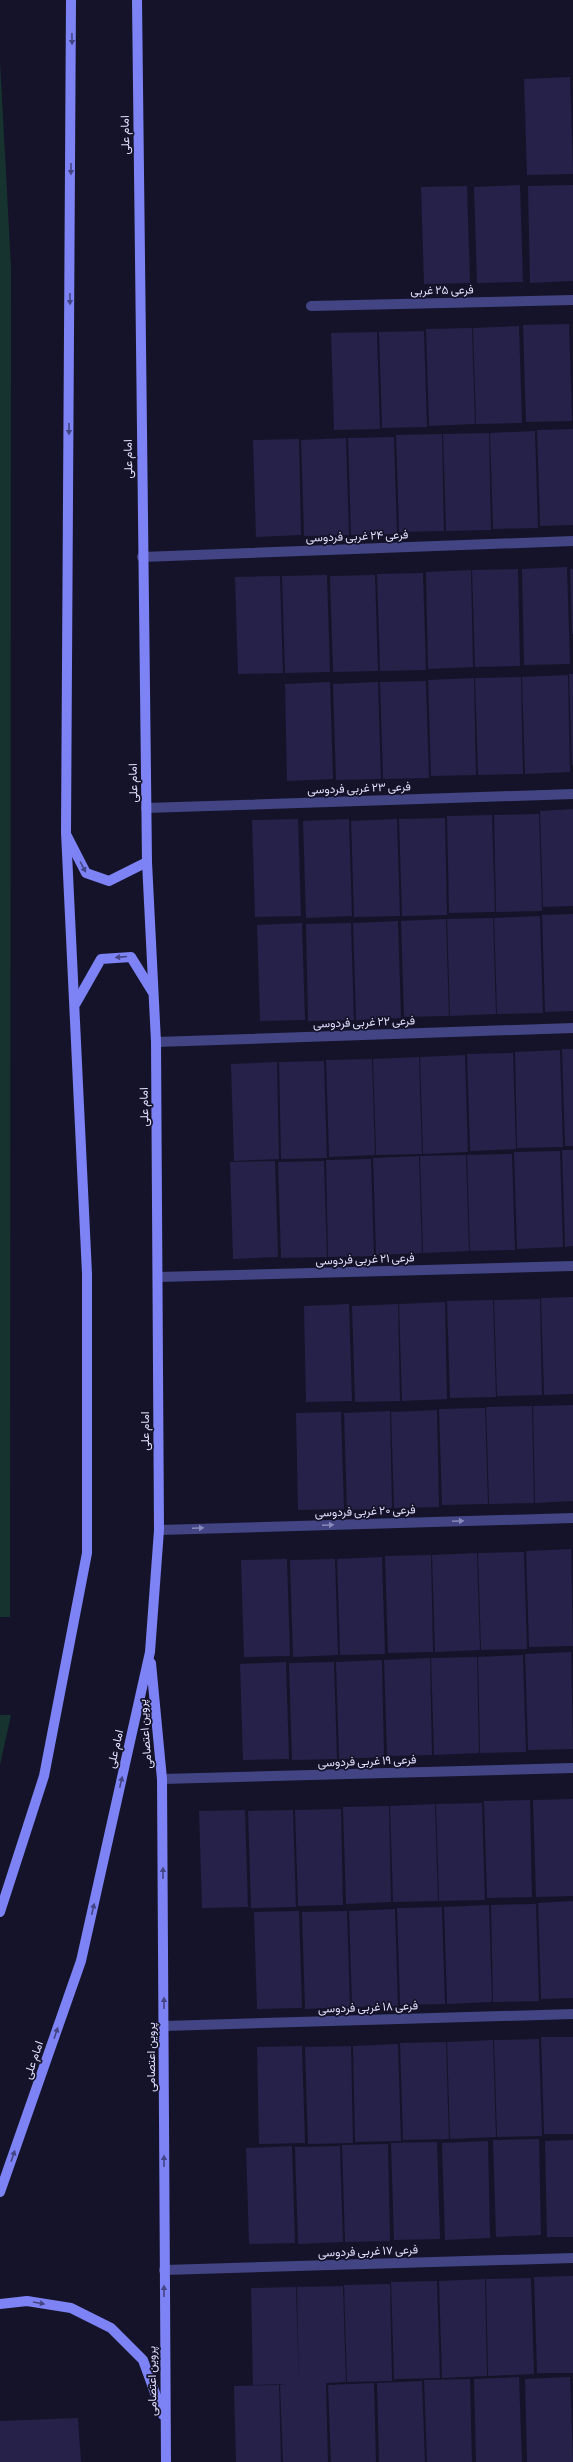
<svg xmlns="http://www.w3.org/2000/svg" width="573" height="2462" font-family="'Alegreya Sans',Vazirmatn,sans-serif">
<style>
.green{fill:#173330}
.building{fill:#262148}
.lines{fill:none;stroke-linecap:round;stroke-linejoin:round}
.minor{stroke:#424484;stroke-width:10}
.secondary{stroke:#7d82f4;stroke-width:10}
.oneway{fill:#444584}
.oneway2{fill:#8989ba}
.labels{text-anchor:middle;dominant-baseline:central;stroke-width:3.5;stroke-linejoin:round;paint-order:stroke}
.street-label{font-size:12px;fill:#dfdefc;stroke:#151329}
</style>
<rect width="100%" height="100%" fill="#151329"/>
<!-- green -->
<g class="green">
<path d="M0,61L11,267L10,1617H0Z"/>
<path d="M0,1715H11L0,1765Z"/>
</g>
<!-- building -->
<g class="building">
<path d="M570,77L573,174L527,175L524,79Z"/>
<path d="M520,185L523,282L477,283L474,187Z"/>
<path d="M573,185V281L530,283L528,186Z"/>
<path d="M467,186L470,283L424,284L421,187Z"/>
<path d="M569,324L572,421L526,422L523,325Z"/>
<path d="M519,326L522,423L476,424L473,328Z"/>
<path d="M472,328L475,424L429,426L426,329Z"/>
<path d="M424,331L427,427L382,428L379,332Z"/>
<path d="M377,332L380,429L334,430L331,333Z"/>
<path d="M573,429V525L540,526L537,430Z"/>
<path d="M535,431L538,528L493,529L490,433Z"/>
<path d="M489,433L491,530L446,531L443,434Z"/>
<path d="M442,434L444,531L399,532L396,435Z"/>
<path d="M394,437L397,534L351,535L348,438Z"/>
<path d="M346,438L349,535L304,536L301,440Z"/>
<path d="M299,439L301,535L256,537L253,440Z"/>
<path d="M567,567L570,664L524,665L522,569Z"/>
<path d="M518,569L520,666L475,667L472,570Z"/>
<path d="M570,569H573V634H572Z"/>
<path d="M471,570L473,667L428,669L426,572Z"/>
<path d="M423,573L426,670L380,671L377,574Z"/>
<path d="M327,575L330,672L285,673L282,576Z"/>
<path d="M375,575L378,671L333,672L330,576Z"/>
<path d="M280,576L283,673L238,674L235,577Z"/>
<path d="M569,674H573V765H572Z"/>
<path d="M568,675L570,772L525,774L522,677Z"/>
<path d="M521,677L523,774L478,775L475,678Z"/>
<path d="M474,678L476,775L431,776L428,680Z"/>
<path d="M426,681L429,778L383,779L380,682Z"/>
<path d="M330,682L333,779L287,781L285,684Z"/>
<path d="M378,682L381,779L336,780L333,684Z"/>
<path d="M573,809V906L543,907L540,811Z"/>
<path d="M539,814L542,911L496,912L494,815Z"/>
<path d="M492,815L495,912L449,913L447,816Z"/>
<path d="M445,818L447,915L402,916L399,819Z"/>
<path d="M298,819L301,916L255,917L252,820Z"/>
<path d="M349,819L352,916L306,918L303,821Z"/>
<path d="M397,819L400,916L354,917L351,821Z"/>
<path d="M573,914V1011L545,1012L542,915Z"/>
<path d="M540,916L543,1013L497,1014L494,918Z"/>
<path d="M493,918L496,1014L450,1016L447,919Z"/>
<path d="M446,919L449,1016L404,1017L401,921Z"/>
<path d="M398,921L401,1018L356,1020L353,923Z"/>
<path d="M302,923L305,1020L260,1021L257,925Z"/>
<path d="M351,923L354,1020L308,1021L306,924Z"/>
<path d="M562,1049H573V1146H565Z"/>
<path d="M560,1050L563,1147L517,1148L515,1052Z"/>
<path d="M513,1053L516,1149L470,1151L467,1054Z"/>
<path d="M465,1055L468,1152L423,1154L420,1057Z"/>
<path d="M419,1057L422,1154L376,1155L373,1059Z"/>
<path d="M372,1059L375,1155L329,1157L326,1060Z"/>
<path d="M324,1061L327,1158L281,1159L279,1062Z"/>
<path d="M277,1062L279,1159L234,1161L231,1064Z"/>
<path d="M562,1150H573V1246L565,1247Z"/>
<path d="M560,1151L563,1247L517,1249L514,1152Z"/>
<path d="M512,1154L515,1250L470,1251L467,1155Z"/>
<path d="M466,1155L469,1251L423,1253L420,1156Z"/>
<path d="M419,1156L422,1253L376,1255L373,1158Z"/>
<path d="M371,1159L374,1256L328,1257L326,1160Z"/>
<path d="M275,1161L278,1257L233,1259L230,1162Z"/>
<path d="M324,1161L327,1257L281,1258L278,1162Z"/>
<path d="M573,1297V1394L544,1395L541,1298Z"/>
<path d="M540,1299L542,1395L497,1396L494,1300Z"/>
<path d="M493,1300L496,1397L450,1398L447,1301Z"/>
<path d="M445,1302L447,1399L402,1401L399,1304Z"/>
<path d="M349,1304L352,1401L306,1402L304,1306Z"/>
<path d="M398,1304L400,1401L355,1402L352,1306Z"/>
<path d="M573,1405V1501L535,1503L533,1406Z"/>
<path d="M532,1406L534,1503L489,1504L486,1407Z"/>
<path d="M485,1408L488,1504L442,1505L439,1409Z"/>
<path d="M437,1410L439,1507L394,1508L391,1412Z"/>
<path d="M390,1411L392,1508L347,1510L344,1413Z"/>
<path d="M341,1412L344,1509L298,1510L296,1413Z"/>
<path d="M571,1549L573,1646L529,1647L526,1551Z"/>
<path d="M524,1552L527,1649L481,1650L478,1553Z"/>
<path d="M477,1553L480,1650L435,1652L432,1555Z"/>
<path d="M431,1555L433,1652L388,1653L385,1556Z"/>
<path d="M382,1557L385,1654L340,1655L337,1559Z"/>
<path d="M287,1559L290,1656L244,1657L241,1560Z"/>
<path d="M335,1559L338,1655L293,1657L290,1560Z"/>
<path d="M571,1652L573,1749L528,1750L525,1654Z"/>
<path d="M523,1655L526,1752L480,1753L478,1657Z"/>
<path d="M477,1657L479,1753L434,1755L431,1658Z"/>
<path d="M430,1658L432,1755L387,1756L384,1660Z"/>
<path d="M382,1660L384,1757L339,1759L336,1662Z"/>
<path d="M286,1662L289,1759L243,1760L240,1664Z"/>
<path d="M334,1662L337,1759L292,1760L289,1663Z"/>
<path d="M573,1799V1896L536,1897L533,1800Z"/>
<path d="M530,1800L532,1897L487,1898L484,1801Z"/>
<path d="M482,1803L485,1900L439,1901L436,1804Z"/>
<path d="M435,1804L438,1901L393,1902L390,1806Z"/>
<path d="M389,1806L391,1902L346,1904L343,1807Z"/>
<path d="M341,1809L343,1905L298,1906L295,1810Z"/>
<path d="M245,1810L248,1907L202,1908L199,1811Z"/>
<path d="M293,1810L296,1907L251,1908L248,1811Z"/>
<path d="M573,1901V1998L541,1999L538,1903Z"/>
<path d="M536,1904L539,2001L493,2002L491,1905Z"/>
<path d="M489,1905L492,2002L447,2004L444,1907Z"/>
<path d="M442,1907L445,2004L400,2005L397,1908Z"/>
<path d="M395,1909L398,2006L352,2007L349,1911Z"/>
<path d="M299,1911L302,2008L257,2009L254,1912Z"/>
<path d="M347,1911L350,2007L305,2009L302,1912Z"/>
<path d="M541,2037H573V2134H544Z"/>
<path d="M539,2039L542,2136L497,2137L494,2040Z"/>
<path d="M493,2040L496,2137L450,2139L447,2042Z"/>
<path d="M446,2042L449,2139L403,2140L400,2043Z"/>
<path d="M398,2044L401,2141L355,2142L353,2046Z"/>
<path d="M302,2046L305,2143L259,2144L257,2047Z"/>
<path d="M351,2046L353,2143L308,2144L305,2047Z"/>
<path d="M539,2139L541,2235L496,2237L493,2140Z"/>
<path d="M573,2140V2237H547L545,2141Z"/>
<path d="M488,2141L490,2238L445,2240L442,2143Z"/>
<path d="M437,2142L440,2239L394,2240L391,2143Z"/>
<path d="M388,2144L390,2241L345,2242L342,2145Z"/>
<path d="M292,2146L295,2243L249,2244L246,2148Z"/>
<path d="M340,2146L343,2242L298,2244L295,2147Z"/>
<path d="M573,2276V2373H537L534,2277Z"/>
<path d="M531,2278L534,2374L488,2376L486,2279Z"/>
<path d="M485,2279L487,2376L442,2378L439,2281Z"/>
<path d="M437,2281L440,2378L394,2379L391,2282Z"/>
<path d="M390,2284L392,2381L347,2382L344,2285Z"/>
<path d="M343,2286L346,2382L326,2383L328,2462H283L280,2385L285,2384L253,2385L251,2288L296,2287L299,2384L297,2287Z"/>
<path d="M519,2377L522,2462H476L474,2379Z"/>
<path d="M570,2377L573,2462H527L525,2379Z"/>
<path d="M470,2379L472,2462H427L424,2380Z"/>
<path d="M422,2381L425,2462H379L377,2383Z"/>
<path d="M374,2383L376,2462H331L328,2385Z"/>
<path d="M279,2385L281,2462H236L234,2386Z"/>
<path d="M78,2418L81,2462H0V2421Z"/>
</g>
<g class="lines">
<!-- minor -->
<g class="minor">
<path d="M311,306L573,300"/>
<path d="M142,557L573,541"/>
<path d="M146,808L573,794"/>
<path d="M156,1042L573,1028"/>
<path d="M159,1277L573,1266"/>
<path d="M159,1530L573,1518"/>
<path d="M162,1779L573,1768"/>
<path d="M164,2026L573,2014"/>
<path d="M164,2270L573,2258"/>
</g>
<!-- secondary -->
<g class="secondary">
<path d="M67,836L86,873L109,881L147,862"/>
<path d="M76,1003L101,959L131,957L152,991"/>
<path d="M151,1663L162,1779L166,2462"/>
<path d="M0,1912L44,1776L87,1553V1274L66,832L71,0"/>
<path d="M0,2192L81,1961L150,1652L159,1530L156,1042L147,862L137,0"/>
<path d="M0,2304L27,2301L71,2308L111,2328L143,2360L163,2415"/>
</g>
</g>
<!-- one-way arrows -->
<defs><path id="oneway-solid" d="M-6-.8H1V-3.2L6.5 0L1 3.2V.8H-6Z"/></defs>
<g class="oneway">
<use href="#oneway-solid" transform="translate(72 39) rotate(89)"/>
<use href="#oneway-solid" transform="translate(71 169) rotate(90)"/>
<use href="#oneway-solid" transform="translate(70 299) rotate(90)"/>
<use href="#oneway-solid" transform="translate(69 429) rotate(90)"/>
<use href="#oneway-solid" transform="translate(83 867) rotate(62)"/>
<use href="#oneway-solid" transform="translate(121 957) rotate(175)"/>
<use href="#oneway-solid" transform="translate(121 1782) rotate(-77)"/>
<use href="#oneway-solid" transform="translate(163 1873) rotate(-90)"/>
<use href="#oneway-solid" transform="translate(93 1909) rotate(-77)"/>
<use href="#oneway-solid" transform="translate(164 2003) rotate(-90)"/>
<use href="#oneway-solid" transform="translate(56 2033) rotate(-71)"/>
<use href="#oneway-solid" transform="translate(13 2156) rotate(-71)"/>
<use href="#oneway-solid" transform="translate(164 2161) rotate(-90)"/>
<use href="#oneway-solid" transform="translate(164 2291) rotate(-90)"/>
<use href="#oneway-solid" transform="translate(39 2303) rotate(10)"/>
</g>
<g class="oneway2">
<use href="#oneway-solid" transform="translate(458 1521) rotate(-2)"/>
<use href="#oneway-solid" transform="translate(328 1525) rotate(-2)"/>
<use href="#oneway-solid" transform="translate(198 1528) rotate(-2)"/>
</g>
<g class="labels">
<!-- street labels -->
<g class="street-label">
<text transform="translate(125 135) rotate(-91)">امام علی</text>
<text transform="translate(442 290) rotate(-1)">فرعی ۲۵ غربی</text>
<text transform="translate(128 459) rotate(-91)">امام علی</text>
<text transform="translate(357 536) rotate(-2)">فرعی ۲۴ غربی فردوسی</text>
<text transform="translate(133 783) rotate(-91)">امام علی</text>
<text transform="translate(359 788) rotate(-2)">فرعی ۲۳ غربی فردوسی</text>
<text transform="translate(364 1022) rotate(-2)">فرعی ۲۲ غربی فردوسی</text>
<text transform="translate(144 1107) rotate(-91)">امام علی</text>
<text transform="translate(365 1259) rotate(-2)">فرعی ۲۱ غربی فردوسی</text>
<text transform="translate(145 1431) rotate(-90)">امام علی</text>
<text transform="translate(365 1511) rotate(-2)">فرعی ۲۰ غربی فردوسی</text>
<text transform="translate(145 1734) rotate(-95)">پروین اعتصامی</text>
<text transform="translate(115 1749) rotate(-77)">امام علی</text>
<text transform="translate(367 1761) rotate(-2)">فرعی ۱۹ غربی فردوسی</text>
<text transform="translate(368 2007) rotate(-2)">فرعی ۱۸ غربی فردوسی</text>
<text transform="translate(151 2057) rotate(-90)">پروین اعتصامی</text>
<text transform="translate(33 2060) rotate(-71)">امام علی</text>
<text transform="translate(368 2251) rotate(-2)">فرعی ۱۷ غربی فردوسی</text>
<text transform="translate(152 2381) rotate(-91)">پروین اعتصامی</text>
</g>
</g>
</svg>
